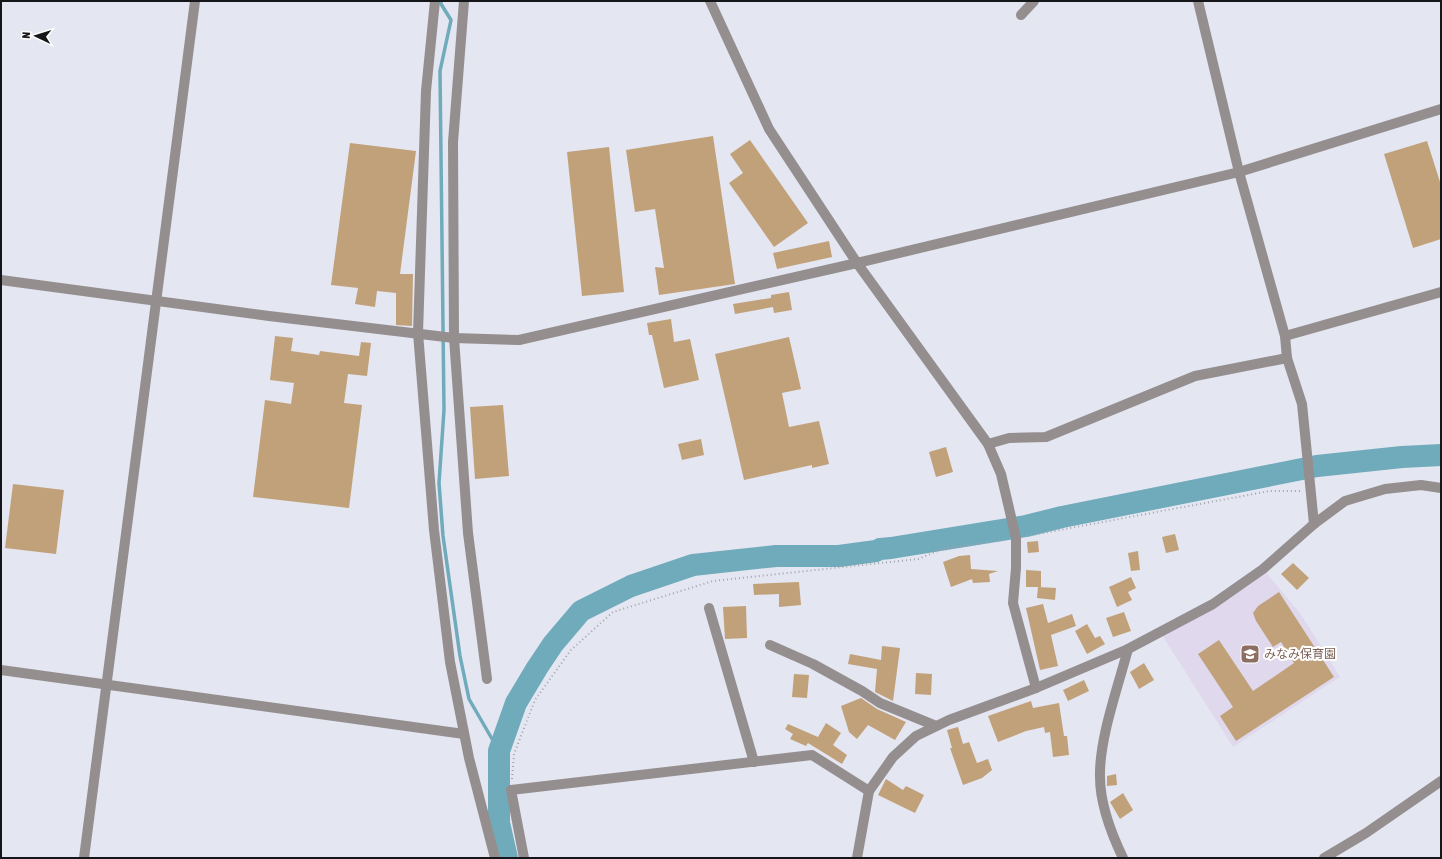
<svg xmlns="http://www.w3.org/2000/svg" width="1442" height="859" font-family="'Asap Condensed','Noto Sans JP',sans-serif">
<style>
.education{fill:#e0d9ee}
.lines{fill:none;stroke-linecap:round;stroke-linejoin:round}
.stream{stroke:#70abbb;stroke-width:3.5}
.river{stroke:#70abbb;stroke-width:22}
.building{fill:#c1a17a}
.path{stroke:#a3a5ae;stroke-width:2;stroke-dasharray:1 3;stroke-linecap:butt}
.minor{stroke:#948e8f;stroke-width:10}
.labels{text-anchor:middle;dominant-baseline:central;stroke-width:4;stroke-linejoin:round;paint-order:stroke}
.education-label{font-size:12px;fill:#785e54;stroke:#fff;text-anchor:start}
</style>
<rect width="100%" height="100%" fill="#e4e6f1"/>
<!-- education -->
<path class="education" d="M1263,569L1300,613L1340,677L1233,747L1160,632Z"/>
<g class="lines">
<!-- stream -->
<path class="stream" d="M441,1V4L451,20L440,71L444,410L439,483L443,536L460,656L469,699L499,751"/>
<!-- river -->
<path class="river" d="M507,858L499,823V751L516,703L537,668L553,644L581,611L631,586L693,565L776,556H839L876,551L880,549L891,548L1026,526L1062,517L1317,466L1402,457L1441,455"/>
</g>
<!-- building -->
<g class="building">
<path d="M713,136L735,284L659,295L655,267L664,268L655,209L635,212L626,150Z"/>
<path d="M750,140L808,223L774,247L729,183L743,173L730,154Z"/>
<path d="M1427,141L1441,185V239L1413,248L1384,154Z"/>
<path d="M350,143L416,151L400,274H413L412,326L396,325V293L377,291L375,307L355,304L358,288L331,285Z"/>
<path d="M609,147L624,292L582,296L567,152Z"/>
<path d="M829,241L832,257L777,269L773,253Z"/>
<path d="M789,292L792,310L774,313L773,307L735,314L733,304L771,298V295Z"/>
<path d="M671,319L674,342L690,339L699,380L664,388L652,335H649L647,323Z"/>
<path d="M275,336L293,338L291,351L319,355L320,351L359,356L361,342L371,343L367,376L348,374L344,403L362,405L349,508L253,497L265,400L291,404L294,383L270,380Z"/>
<path d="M789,337L801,389L782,393L789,427L819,421L829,464L812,468V465L744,480L715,354Z"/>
<path d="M503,405L509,476L475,479L470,407Z"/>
<path d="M701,439L704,455L682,460L678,444Z"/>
<path d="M946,447L953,472L936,477L929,452Z"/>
<path d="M13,484L64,490L56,554L5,548Z"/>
<path d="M1175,534L1179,550L1166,553L1162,537Z"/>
<path d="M1038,541L1039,552L1028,553L1027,542Z"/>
<path d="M1138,551L1140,570L1131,571L1128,553Z"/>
<path d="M970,555L971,569L998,571L989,574L990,582L973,583L972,579L951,587L943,562L959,556Z"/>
<path d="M1293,563L1309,578L1297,590L1281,574Z"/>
<path d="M1026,570L1041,571V587H1026Z"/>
<path d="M1131,577L1136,588L1128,592L1132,600L1117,607L1109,587Z"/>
<path d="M799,582L801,605L779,607V594L754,595L753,584Z"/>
<path d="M1038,587L1056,588L1055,600L1037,598Z"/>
<path d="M1279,592L1334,677L1236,741L1220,716L1233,707L1198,654L1219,640L1253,691L1294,663L1281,642L1273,647L1256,621L1253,613L1258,606Z"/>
<path d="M1043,604L1048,623L1072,614L1076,626L1051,635L1058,666L1040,670L1026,608Z"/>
<path d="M746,606L747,638L725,639L723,607Z"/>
<path d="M1124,612L1131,631L1113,637L1106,618Z"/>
<path d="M1087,624L1095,638L1100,636L1105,644L1087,654L1075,631Z"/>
<path d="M882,646L900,648L893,701L875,692L877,669L848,664L850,654L881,660Z"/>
<path d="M1144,663L1154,680L1139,689L1130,672Z"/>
<path d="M916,673L932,674L931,695L915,694Z"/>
<path d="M794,674L809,675L807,698L792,697Z"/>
<path d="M1084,680L1089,691L1068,701L1063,690Z"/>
<path d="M861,698L877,709L906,722L895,740L868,725L857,739L849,732L841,706Z"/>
<path d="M1031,701L1033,708L1059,703L1064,736H1067L1069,755L1053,757L1050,732L1045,733L1044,727L1026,731L998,742L988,716Z"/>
<path d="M826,723L841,733L833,745L847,755L842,764L808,743L806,746L790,739L793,734L785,729L788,724L818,737Z"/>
<path d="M958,727L963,744L969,742L977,763L988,759L992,770L982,778L963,785L950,748H952L947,730Z"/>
<path d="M1116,774L1117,785L1107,786V776Z"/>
<path d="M886,779L903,790L906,786L924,795L915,813L878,795Z"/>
<path d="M1123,793L1133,810L1120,819L1110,802Z"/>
</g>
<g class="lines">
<!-- path -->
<g class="path">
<path d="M1027,536L1270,491H1300"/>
<path d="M512,779L514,754L535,700L571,650L613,612L713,581L918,559L945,548L1005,540"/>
</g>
<!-- minor -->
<g class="minor">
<path d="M435,1L426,91L418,333L434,530L450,662L469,758L495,858"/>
<path d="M464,1L453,142L454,338L468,533L487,679"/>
<path d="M710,1L769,129L857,263L988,444L1001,474L1016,538V568L1013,603L1036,688"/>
<path d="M1198,1L1239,172L1285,336L1287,358L1302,404L1314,524"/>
<path d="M1021,15L1034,1"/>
<path d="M1,280L269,316L454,338L519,340L857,263L1239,172L1441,109"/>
<path d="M1285,336L1441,292"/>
<path d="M988,444L1009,438L1046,437L1195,376L1287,358"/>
<path d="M709,608L754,762"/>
<path d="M770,645L813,664L862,691L880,703L936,726"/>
<path d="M1,670L464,734"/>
<path d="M84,858L195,1"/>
<path d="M524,858L511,790L812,755L869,791"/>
<path d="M857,858L869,791L893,757L916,736L949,720L1036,688L1128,649L1213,604L1263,569L1314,524L1345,501L1385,489L1421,485L1441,488"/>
<path d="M1123,858C1111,833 1100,805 1100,777C1099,739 1118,687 1128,649"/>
<path d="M1324,858L1366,833L1441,781"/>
</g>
</g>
<!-- icons -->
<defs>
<symbol id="school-square" viewBox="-11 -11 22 22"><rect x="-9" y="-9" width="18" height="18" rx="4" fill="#8d6e63" stroke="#fff"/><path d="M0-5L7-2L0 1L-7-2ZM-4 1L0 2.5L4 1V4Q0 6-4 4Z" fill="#fff"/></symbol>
</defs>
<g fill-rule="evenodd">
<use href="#school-square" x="1239" y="643" width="22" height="22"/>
</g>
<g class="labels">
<!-- education labels -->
<g class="education-label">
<text x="1264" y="654">みなみ保育園</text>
</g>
</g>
<!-- border -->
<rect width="1442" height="859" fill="none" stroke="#15161a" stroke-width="4"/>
<!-- north arrow -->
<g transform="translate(36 36) rotate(274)" stroke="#ffffff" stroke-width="3" paint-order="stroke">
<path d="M0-3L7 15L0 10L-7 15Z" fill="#15161a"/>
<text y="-6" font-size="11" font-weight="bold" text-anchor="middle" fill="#15161a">N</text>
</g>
</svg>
